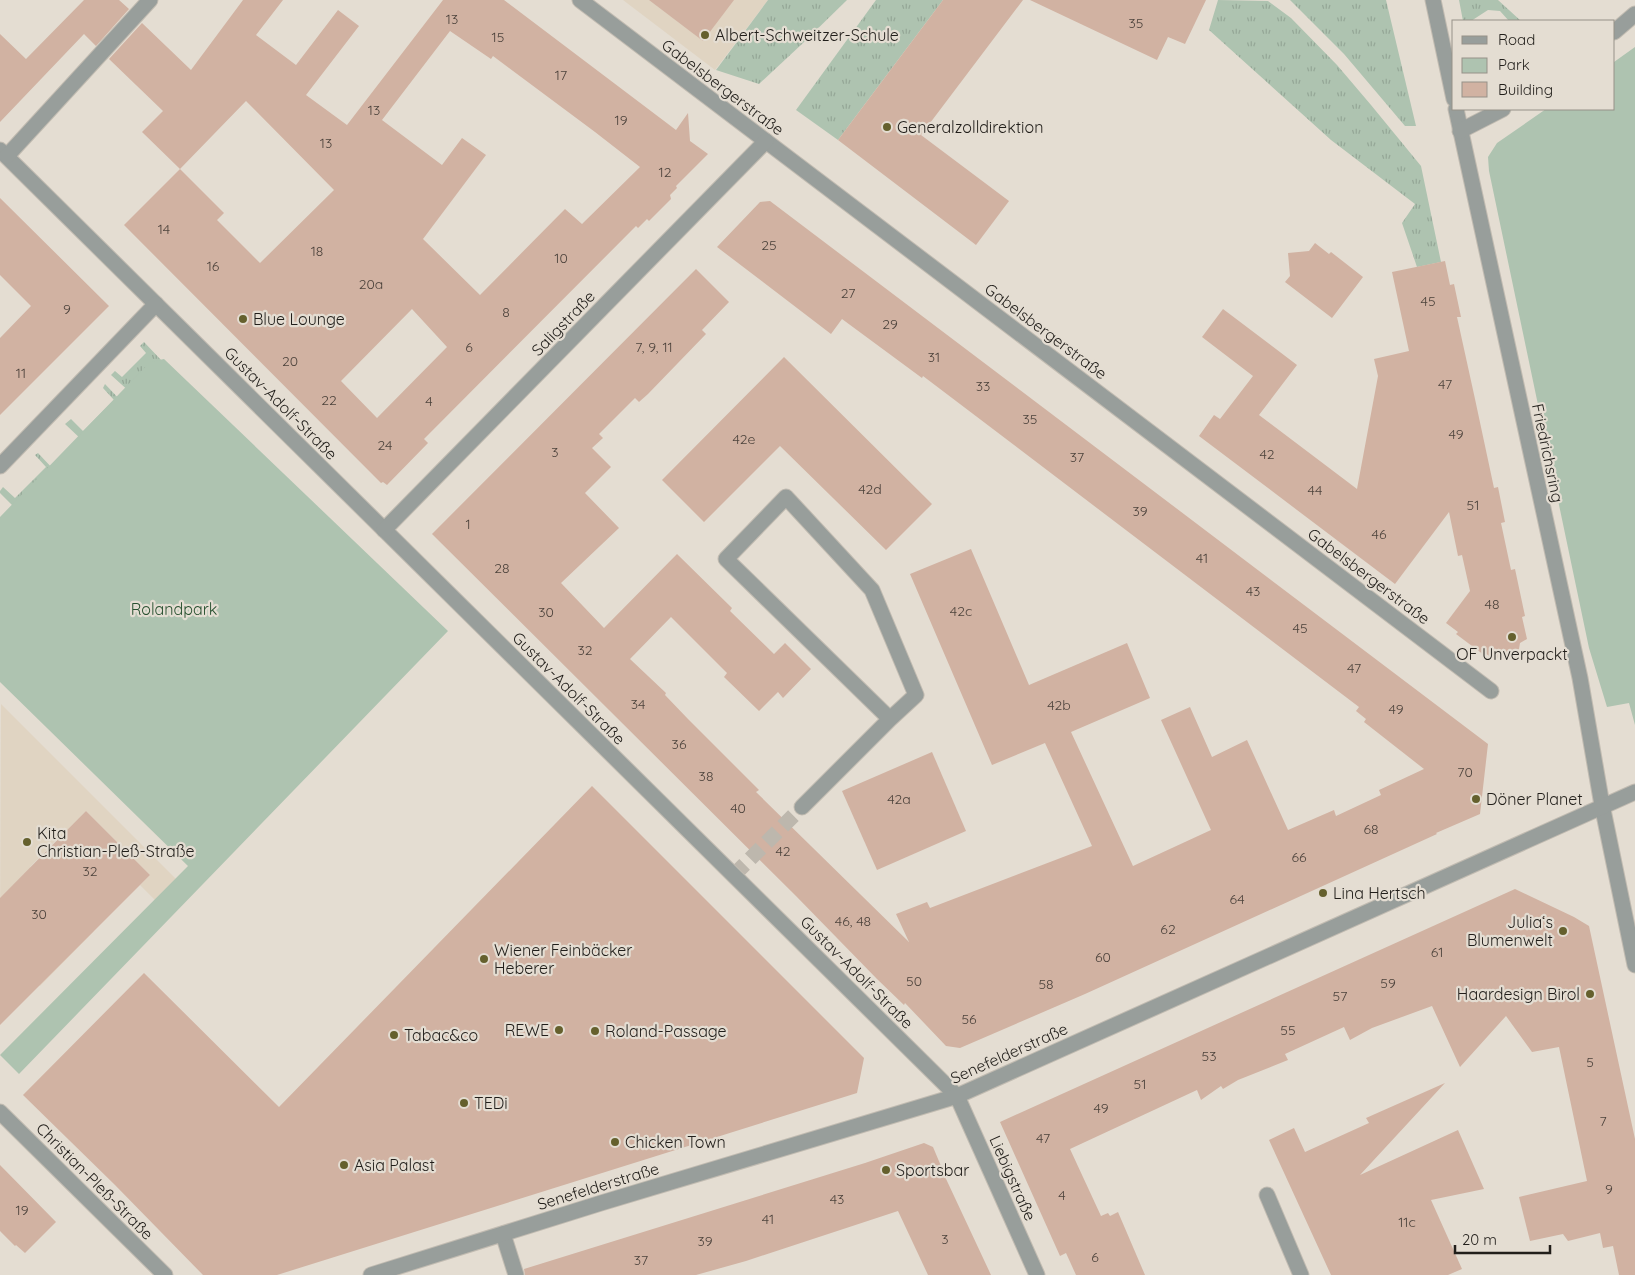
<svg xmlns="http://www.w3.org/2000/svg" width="1635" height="1275" font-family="Quicksand,sans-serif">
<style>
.built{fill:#e0d4c2}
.grass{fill:url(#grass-tufts)}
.green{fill:#aec3b0}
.building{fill:#d1b2a2;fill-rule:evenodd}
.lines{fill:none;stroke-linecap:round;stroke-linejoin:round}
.minor-tunnel{stroke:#bdb7ad;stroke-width:15;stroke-dasharray:15 8;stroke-linecap:butt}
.minor-casing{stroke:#c1bbb1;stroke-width:17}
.minor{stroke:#989e9b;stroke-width:15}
.poi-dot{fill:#65602d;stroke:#e4ddd2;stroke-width:2}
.labels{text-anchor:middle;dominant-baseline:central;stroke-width:4.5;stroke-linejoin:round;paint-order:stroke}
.number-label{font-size:14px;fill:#4d433c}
.poi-label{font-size:16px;fill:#211e1a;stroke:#e4ddd2;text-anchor:start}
.street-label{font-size:16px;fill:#211e1a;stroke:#e4ddd2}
.park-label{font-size:16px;fill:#285130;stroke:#e4ddd2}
</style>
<defs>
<pattern id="grass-tufts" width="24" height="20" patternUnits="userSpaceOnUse" patternTransform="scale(1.25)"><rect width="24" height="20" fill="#aec3b0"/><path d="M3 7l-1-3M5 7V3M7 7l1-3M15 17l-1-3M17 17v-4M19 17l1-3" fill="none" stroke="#95a797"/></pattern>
</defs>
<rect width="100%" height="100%" fill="#e4ddd2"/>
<!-- built -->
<g class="built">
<path d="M623,0H768L715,70Z"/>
<path d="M1,704L176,879L155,900L140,885L150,875L86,811L60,838L59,837L30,867L94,931L40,986L0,946Z"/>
</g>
<!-- grass -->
<g class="grass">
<path d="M768,0H847L802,44L759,84L716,70Z"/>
<path d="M876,0H943L838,140L796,110Z"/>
<path d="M1218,0L1268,1L1291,18L1337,65L1371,105L1421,166L1441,262L1417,267L1402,223L1415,204L1331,140L1209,30Z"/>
<path d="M1290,0H1386L1416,126H1405L1344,54Z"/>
<path d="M1459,0H1498L1521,21H1509L1500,11L1488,10L1471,21H1463Z"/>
<path d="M144,342L162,361L131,393L111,375L115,371L122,377L146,353L140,346Z"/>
<path d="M105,384L122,402L83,441L65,424L71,419L83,431L114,400L103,388Z"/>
<path d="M38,453L54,470L15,508L0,493V491L3,487L15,498L46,467L35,455Z"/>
</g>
<!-- green -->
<g class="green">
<path d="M1635,47V725L1629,703L1607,707L1589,648L1489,171L1488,157L1497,143L1546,109H1614V62Z"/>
<path d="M164,359L448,631L19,1074L0,1055L188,866L0,682V517L150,362Z"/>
</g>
<!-- building -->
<g class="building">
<path d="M84,0H119L129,9L96,46L84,34L0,122V34L26,59Z"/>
<path d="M243,0H283L256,35L296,65L338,10L359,26L306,95L347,125L443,0H504L676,130L688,113L690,141L708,154L676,186L677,188L670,195L671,199L649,221L647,219L638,228L636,226L424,439L428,443L387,485L383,482L381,483L124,225L180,169L224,213L217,220L260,263L334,190L246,101L180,169L142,132L163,111L109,59L142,23L191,70ZM450,31L491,59L493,56L595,132L640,167L582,224L565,209L480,295L423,239L486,155L462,138L442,165L382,120ZM412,309L447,347L377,418L341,381Z"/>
<path d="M649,0H734L703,41Z"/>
<path d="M943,0H1023L921,135L1009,201L976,245L838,140Z"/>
<path d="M1030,0H1206L1185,44L1168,37L1157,60Z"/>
<path d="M0,198L109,306L0,415V338L31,306L0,275Z"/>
<path d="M770,201L1488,744L1480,814L1436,833L1437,834L1085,994L960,1048L946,1046L905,1003L904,1005L877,979L796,896L432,534L696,269L729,302L702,330L706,334L648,394L639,402L635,398L599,434L603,438L592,448L611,467L585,493L619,528L561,583L604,628L677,554L732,608L730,611L774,654L785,643L811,669L783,698L778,692L759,711L724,677L727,673L671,617L630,659L666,693L665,695L688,719L759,790L756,792L909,942L896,914L927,902L930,908L1092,846L1045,743L992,765L910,574L971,549L1029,685L1127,643L1150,698L1071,732L1133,866L1211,830L1161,720L1190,707L1212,757L1247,740L1288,830L1334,810L1336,816L1381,795L1379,790L1424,769L1364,722L1366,719L1356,711L1359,707L923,376L922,378L842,319L831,334L717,247L760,202Z"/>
<path d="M1315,243L1329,254L1331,252L1363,277L1332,318L1285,282L1290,276L1288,253L1309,251Z"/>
<path d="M1445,261L1450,285L1454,284L1461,317H1457L1475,399L1494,488L1498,487L1505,522L1501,523L1511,570L1515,569L1525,616L1522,617L1527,639L1520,643L1519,649L1506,658L1500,656L1495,660L1485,653L1484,655L1456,634L1458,632L1446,623L1470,591L1462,555L1458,556L1449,512L1395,584L1199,436L1214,415L1220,419L1253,376L1202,337L1223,309L1297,365L1259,415L1357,489L1378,376L1374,359L1409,351L1392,272Z"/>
<path d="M784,357L932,504L886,550L780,446L704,522L662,480Z"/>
<path d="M932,752L966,831L877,870L842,791Z"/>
<path d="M592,786L864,1058L857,1093L277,1275H203L115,1185L23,1095L144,973L279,1107Z"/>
<path d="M86,811L150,875L0,1025V898Z"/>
<path d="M1515,889L1574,917L1589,926L1635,1139V1275H1619L1613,1246L1603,1248L1600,1233L1568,1241L1563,1234L1530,1241L1519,1197L1587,1181L1559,1047L1532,1052L1506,1016L1460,1067L1432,1006L1372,1028L1350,1040L1344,1027L1285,1054L1288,1060L1238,1080L1223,1089L1221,1086L1201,1100L1197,1090L1070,1149L1101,1216L1108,1213L1110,1216L1118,1212L1145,1275H1076L1066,1253L1060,1256L1000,1122Z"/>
<path d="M1445,1083L1360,1175L1458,1130L1484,1189L1431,1200L1462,1269L1448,1275H1331L1269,1140L1294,1128L1305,1152L1369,1123L1366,1118Z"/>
<path d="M924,1143L933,1147L941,1166H940L991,1275H928L898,1211L746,1261L696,1275H525L524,1269L865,1163Z"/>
<path d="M0,1165L56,1222L25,1253L16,1245L15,1246L0,1231Z"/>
</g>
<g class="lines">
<!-- minor-tunnel -->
<path class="minor-tunnel" d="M734,875L802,807"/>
<defs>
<g id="minor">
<path d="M580,0L1491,691"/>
<path d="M1433,0L1454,99"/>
<path d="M1614,32L1635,14"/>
<path d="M1456,109L1580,678L1602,805L1635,965"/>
<path d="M1460,131L1503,109"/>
<path d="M0,150L957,1096L1037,1275"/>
<path d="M7,156L150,0"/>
<path d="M0,466L156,304"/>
<path d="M384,530L766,141"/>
<path d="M802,807L890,719L726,559L786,497L872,590L916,695L890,719"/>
<path d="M0,1112L165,1275"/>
<path d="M1267,1195L1301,1275"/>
<path d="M503,1234L516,1275"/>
<path d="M371,1275L601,1203L957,1096L1635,792"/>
</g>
</defs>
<!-- minor casing -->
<use href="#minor" class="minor-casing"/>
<!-- minor -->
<use href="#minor" class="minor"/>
</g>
<!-- markers -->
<g class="poi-dot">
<circle cx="705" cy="35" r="5"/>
<circle cx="887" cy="127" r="5"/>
<circle cx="243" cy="319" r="5"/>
<circle cx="1512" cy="637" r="5"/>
<circle cx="1476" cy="799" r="5"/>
<circle cx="27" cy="842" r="5"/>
<circle cx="1323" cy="893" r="5"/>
<circle cx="1563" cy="931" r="5"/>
<circle cx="484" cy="959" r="5"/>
<circle cx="1590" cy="994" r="5"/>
<circle cx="559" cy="1030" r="5"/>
<circle cx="595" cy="1031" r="5"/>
<circle cx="394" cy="1035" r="5"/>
<circle cx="464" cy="1103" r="5"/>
<circle cx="615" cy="1142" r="5"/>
<circle cx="344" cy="1165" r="5"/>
<circle cx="886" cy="1170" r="5"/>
</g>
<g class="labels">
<!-- number labels -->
<g class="number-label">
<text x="452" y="19">13</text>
<text x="1136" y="23">35</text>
<text x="498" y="37">15</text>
<text x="561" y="75">17</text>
<text x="374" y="110">13</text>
<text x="621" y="120">19</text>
<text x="326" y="143">13</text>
<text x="665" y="172">12</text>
<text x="164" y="229">14</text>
<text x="769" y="245">25</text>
<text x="317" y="251">18</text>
<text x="561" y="258">10</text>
<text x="213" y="266">16</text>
<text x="371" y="284">20a</text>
<text x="848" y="293">27</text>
<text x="1428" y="301">45</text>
<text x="67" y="309">9</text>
<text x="506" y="312">8</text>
<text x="890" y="324">29</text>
<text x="469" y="347">6</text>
<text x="654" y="347">7, 9, 11</text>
<text x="934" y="357">31</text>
<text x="290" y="361">20</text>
<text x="21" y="373">11</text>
<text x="1445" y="384">47</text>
<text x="983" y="386">33</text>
<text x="329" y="400">22</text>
<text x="429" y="401">4</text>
<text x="1030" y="419">35</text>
<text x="1456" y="434">49</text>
<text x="744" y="439">42e</text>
<text x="385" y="445">24</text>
<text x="555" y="452">3</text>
<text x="1267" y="454">42</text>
<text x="1077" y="457">37</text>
<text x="870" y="489">42d</text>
<text x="1315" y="490">44</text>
<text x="1473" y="505">51</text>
<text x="1140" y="511">39</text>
<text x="468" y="524">1</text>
<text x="1379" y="534">46</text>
<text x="1202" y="558">41</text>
<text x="502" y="568">28</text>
<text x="1253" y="591">43</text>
<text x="1492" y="604">48</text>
<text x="961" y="611">42c</text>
<text x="546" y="612">30</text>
<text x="1300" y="628">45</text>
<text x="585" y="650">32</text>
<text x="1354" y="668">47</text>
<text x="638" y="704">34</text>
<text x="1059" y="705">42b</text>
<text x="1396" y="709">49</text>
<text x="679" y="744">36</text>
<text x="1465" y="772">70</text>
<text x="706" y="776">38</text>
<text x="899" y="799">42a</text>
<text x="738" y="808">40</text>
<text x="1371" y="829">68</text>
<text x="783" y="851">42</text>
<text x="1299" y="857">66</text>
<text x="90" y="871">32</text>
<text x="1237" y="899">64</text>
<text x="39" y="914">30</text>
<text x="853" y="921">46, 48</text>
<text x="1168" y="929">62</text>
<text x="1437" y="952">61</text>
<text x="1103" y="957">60</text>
<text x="914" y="981">50</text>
<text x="1388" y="983">59</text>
<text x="1046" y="984">58</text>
<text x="1340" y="996">57</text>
<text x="969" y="1019">56</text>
<text x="1288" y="1030">55</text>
<text x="1209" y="1056">53</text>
<text x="1590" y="1062">5</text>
<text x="1140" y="1084">51</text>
<text x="1101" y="1108">49</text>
<text x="1603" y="1121">7</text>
<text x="1043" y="1138">47</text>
<text x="1609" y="1189">9</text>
<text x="1062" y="1195">4</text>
<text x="837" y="1199">43</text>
<text x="22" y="1210">19</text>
<text x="768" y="1219">41</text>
<text x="1407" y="1222">11c</text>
<text x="945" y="1239">3</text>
<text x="705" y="1241">39</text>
<text x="1095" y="1257">6</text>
<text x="641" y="1260">37</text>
</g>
<!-- poi labels -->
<g class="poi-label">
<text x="715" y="35">Albert-Schweitzer-Schule</text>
<text x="897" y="127">Generalzolldirektion</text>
<text x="253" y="319">Blue Lounge</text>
<text x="1512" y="654" text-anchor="middle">OF Unverpackt</text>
<text x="1486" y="799">Döner Planet</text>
<text x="37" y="833">Kita<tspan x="37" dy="18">Christian-Pleß-Straße</tspan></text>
<text x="1333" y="893">Lina Hertsch</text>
<text x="1553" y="922" text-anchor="end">Julia‘s<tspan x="1553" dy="18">Blumenwelt</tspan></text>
<text x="494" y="950">Wiener Feinbäcker<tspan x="494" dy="18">Heberer</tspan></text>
<text x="1580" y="994" text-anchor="end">Haardesign Birol</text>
<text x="549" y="1030" text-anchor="end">REWE</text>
<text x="605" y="1031">Roland-Passage</text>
<text x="404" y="1035">Tabac&amp;co</text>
<text x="474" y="1103">TEDi</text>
<text x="625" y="1142">Chicken Town</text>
<text x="354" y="1165">Asia Palast</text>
<text x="896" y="1170">Sportsbar</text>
</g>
<!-- street labels -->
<g class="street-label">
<text transform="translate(723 87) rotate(37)">Gabelsbergerstraße</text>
<text transform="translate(563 323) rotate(-46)">Saligstraße</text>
<text transform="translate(1046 331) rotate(37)">Gabelsbergerstraße</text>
<text transform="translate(281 403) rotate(45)">Gustav-Adolf-Straße</text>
<text transform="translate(1548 453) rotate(78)">Friedrichsring</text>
<text transform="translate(1369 576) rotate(37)">Gabelsbergerstraße</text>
<text transform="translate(569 688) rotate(45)">Gustav-Adolf-Straße</text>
<text transform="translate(857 972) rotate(45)">Gustav-Adolf-Straße</text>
<text transform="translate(1009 1053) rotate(-24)">Senefelderstraße</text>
<text transform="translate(1013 1178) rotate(66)">Liebigstraße</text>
<text transform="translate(95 1181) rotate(45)">Christian-Pleß-Straße</text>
<text transform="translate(598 1186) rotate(-17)">Senefelderstraße</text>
</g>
<!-- park labels -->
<g class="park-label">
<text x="174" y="609">Rolandpark</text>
</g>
</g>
<!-- legend -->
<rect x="1452" y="20" width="162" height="90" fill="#e4ddd2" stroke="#969188"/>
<rect x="1462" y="36" width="25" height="8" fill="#989e9b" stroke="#969188"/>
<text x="1498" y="45" font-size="15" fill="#211e1a">Road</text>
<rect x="1462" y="58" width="25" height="15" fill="#aec3b0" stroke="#969188"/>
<text x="1498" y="70" font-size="15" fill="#211e1a">Park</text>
<rect x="1462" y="82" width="25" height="15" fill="#d1b2a2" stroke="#969188"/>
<text x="1498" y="95" font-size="15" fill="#211e1a">Building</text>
<!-- scale -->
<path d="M1455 1245v8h95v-8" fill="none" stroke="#211e1a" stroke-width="2.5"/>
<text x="1462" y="1245" font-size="15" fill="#211e1a" stroke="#e4ddd2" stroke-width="4" paint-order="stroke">20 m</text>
</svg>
